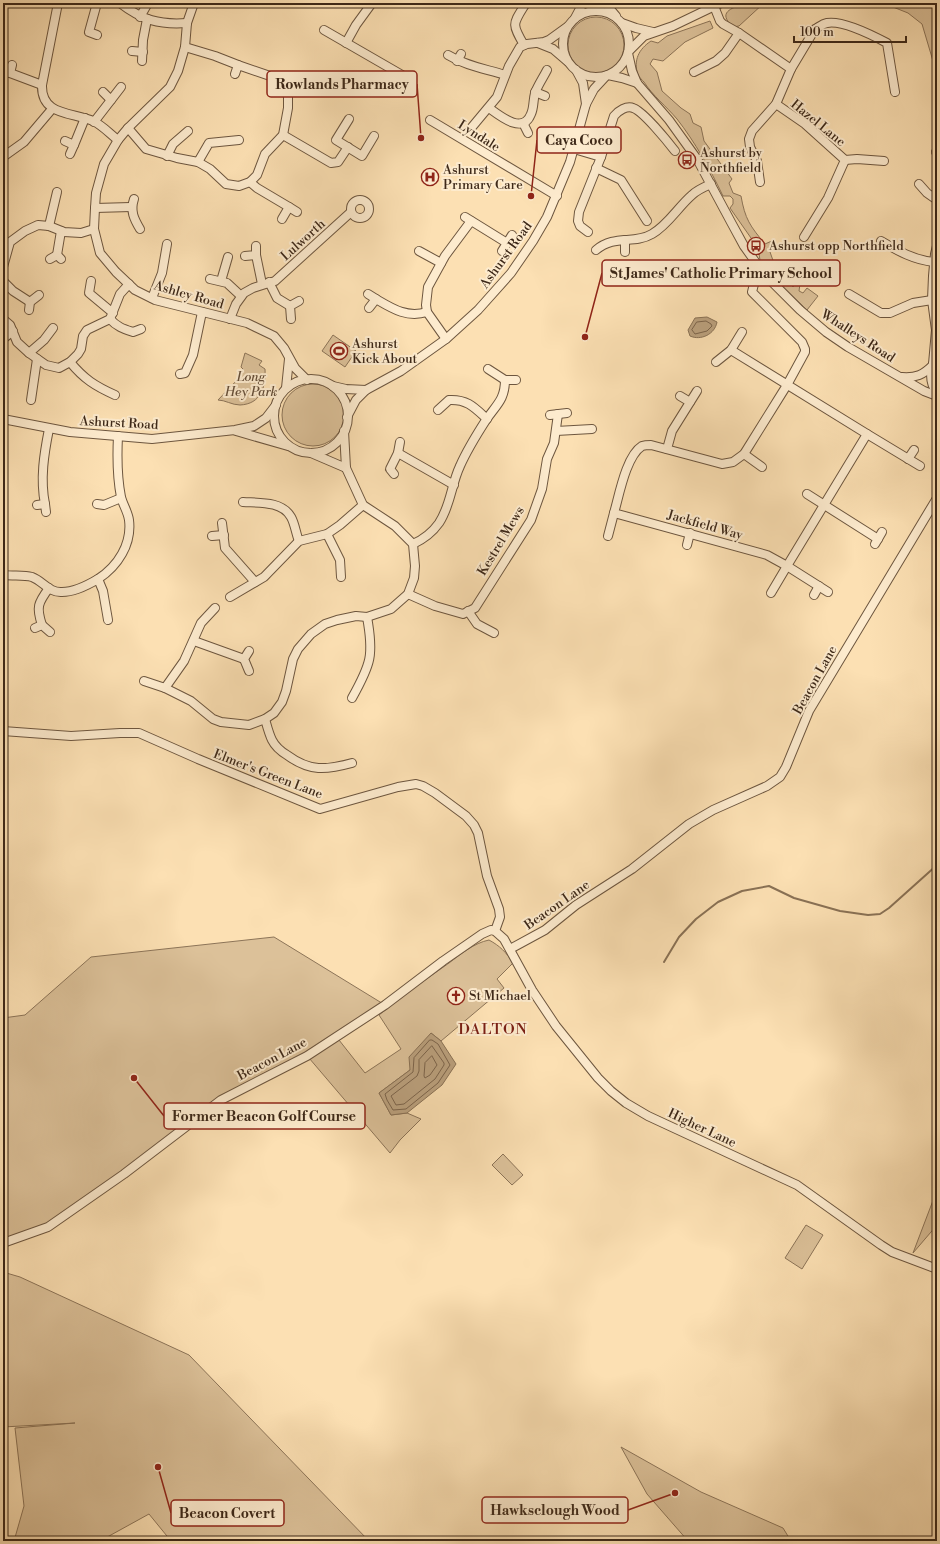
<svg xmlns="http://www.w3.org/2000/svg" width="940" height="1544" font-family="'Libre Bodoni',serif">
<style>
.green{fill:#dcc199;stroke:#8c7458}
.water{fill:#bba17e;stroke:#897155}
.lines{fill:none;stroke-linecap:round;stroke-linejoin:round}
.shore{stroke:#7c644b;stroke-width:1}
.stream{stroke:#897155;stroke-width:2}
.minor-casing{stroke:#6d563f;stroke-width:10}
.minor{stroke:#fdebce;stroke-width:8}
.labels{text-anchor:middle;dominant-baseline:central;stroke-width:4;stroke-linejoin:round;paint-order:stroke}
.street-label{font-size:13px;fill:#3d2818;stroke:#fdebce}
.poi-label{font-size:13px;fill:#3d2818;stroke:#fdebce;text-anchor:start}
.park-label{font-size:13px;font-style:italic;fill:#654e38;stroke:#fdebce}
.quarter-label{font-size:15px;letter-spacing:1px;fill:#7a1f14;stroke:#fdebce}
.leader{fill:none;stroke:#8f2418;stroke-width:1.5}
.callout-dot{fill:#8f2418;stroke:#fdebce;stroke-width:1.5}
.callout{fill:#fdebce;stroke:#8f2418;stroke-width:1.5}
.callout-label{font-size:14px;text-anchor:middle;font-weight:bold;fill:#3d2818}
</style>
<rect width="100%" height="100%" fill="#fce0b3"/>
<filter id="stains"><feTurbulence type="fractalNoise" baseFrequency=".005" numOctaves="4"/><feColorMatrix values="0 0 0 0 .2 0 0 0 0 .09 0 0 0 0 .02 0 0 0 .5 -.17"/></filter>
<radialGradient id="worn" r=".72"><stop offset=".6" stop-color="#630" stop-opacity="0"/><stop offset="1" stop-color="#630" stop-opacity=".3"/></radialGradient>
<!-- green -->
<g class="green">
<path d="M744,3H764L739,26L733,27C717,12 731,9 744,3Z"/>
<path d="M883,3H896L905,7L911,3H937V100L933,98V61L922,24L908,13Z"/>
<circle cx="596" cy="45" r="28"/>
<path d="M710,21L713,28L685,42L663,61L653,59L650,64L657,72L662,91L681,108L690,114L693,123L701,127L704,141L732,179L729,183L733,193L741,196C745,219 750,226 765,244L774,240L776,248L770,252L775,266L793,287L798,281L800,284L799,291L803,293L807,288L818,296L807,310L783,287L767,269L760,260L758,248L730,208L733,204V199L730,196H723C710,169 695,142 677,119C666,106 653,96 644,82C642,80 640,78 638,75C633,60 639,49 651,41L658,43L667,36Z"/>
<path d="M333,335L356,351L345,367L322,351Z"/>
<path d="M245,353L262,361L259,365L265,369C266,387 261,404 240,405C232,405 225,400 218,400L239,378L243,369L241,367Z"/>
<circle cx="313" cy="415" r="31"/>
<path d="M274,937L385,1005L307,1056L221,1100L48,1227L3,1243V1018L25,1015L91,957Z"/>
<path d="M489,940C500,946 506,952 513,963L497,979L504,988L441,1041L431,1033L410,1070L379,1093L391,1115L407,1113L421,1119L400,1140L390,1153L309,1058L339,1040L365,1073L401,1049L379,1015C402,996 425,980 449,963C461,954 474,943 489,940Z"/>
<path d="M503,1154L523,1175L512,1185L492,1165Z"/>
<path d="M937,1190V1225L913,1253Z"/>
<path d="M806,1225L823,1235L802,1269L785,1258Z"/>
<path d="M3,1272L20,1277L189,1355L369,1541H171L149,1514L100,1541H14L24,1506L15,1428L75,1423L3,1427Z"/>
<path d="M621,1447L701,1492L783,1528L791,1541H688L647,1494Z"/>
</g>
<!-- water -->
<g class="water">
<path d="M707,317L717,322C715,334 701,341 690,336L688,330L695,318Z"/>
<path d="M431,1033L441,1041L456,1064L442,1085L407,1113L391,1115L379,1093L410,1070L409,1057Z"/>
</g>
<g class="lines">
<!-- shore -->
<g class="shore">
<path d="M697,322L706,321L711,324L712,326L707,331L695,334L692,330Z"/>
<path d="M430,1040H432L438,1044L450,1065L438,1083L406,1109L393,1110L387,1100L385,1094L413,1072L414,1058Z"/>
<path d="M432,1046L444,1063V1065L435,1079L404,1104L396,1105L391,1096L417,1076L419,1071V1060Z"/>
<path d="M432,1056L437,1065L430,1075L425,1078L424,1076L425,1063Z"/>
</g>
<!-- stream -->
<g class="stream">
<path d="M937,27L935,49L937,63"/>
<path d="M935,94L937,81"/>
<path d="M664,962L679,937L696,919L718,902L742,891L769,886L794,898L840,911L868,915L880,914L889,908L937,865"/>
</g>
<defs>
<g id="minor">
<path d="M58,3L42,85C41,116 72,112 93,121C102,125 110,134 118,140"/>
<path d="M97,3L89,32L97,35"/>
<path d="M120,3C142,20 159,25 187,23"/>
<path d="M194,3L187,23L185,47L178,71L170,87L128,128L118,140L104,164L96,193L95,208L94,229L100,253L116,272L135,290L155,300L247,323L274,336L284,348L295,368L307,380"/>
<path d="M605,3L616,16"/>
<path d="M714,6L720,21L723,24L739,33L791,69"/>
<circle cx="596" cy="44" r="33"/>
<path d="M140,17L148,3"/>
<path d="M575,18L583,3"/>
<path d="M622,23L636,28L653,32"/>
<path d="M324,30L402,75L397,86"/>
<path d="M346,43L356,25L372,3"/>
<path d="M538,43L553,49L567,61"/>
<path d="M524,45C511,23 513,24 526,3"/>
<path d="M185,47L215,56L238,65"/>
<path d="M132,51L143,52"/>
<path d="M629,51L644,36L673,26L721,3"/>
<path d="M628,53L632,71L637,83L669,120L697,159L732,224L744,246L764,274L800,310L826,332L848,347L924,391L937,396"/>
<path d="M448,55C466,66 486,69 505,75"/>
<path d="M142,61L143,40L147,19"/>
<path d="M457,61L461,54"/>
<path d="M576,70L583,83L586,104"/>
<path d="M3,71L10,73L12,65"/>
<path d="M694,72L716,61L725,53L739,33"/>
<path d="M10,73L42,85"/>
<path d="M608,75L622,78L637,83"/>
<path d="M103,92L111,100L121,87"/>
<path d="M535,92L545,96"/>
<path d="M776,104L805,124L845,160L828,198L804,237"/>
<path d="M489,108C500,116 523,135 531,114C534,108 533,100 535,93C538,85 543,78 547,70"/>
<path d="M349,119L336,140L362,156L374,136"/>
<path d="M430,120L557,196"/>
<path d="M94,122L111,100"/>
<path d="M523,123L528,133"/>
<path d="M472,127L497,97L509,66L520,47L527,44L544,42L549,40L567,27"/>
<path d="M128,128L146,149L177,158L198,162L210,169L226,184L239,186L250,182L257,175L265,154L283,135L288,108V96L279,82L273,77L238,65L235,74"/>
<path d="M283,135L331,163L338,162L348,147"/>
<path d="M65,141L74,145L85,118"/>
<path d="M574,149L601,157L579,212L578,221L580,226L588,232"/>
<path d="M936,152L937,151"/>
<path d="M70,154L74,145"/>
<path d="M167,156L173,144L188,131"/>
<path d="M3,157L24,142L52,109"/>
<path d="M601,157L614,116C618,111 627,105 633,108C643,111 668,142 675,151"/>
<path d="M845,160L857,159L884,161"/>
<path d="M198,162L209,143L239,140"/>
<path d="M596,168L621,180L647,221"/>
<path d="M250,182L257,188L289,207"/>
<path d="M760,182L757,161L750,147L749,139L752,131L776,104L791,69L815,29C819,27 822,24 827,23C843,20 872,35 887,43L895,92"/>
<path d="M919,184L927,193L937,200"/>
<path d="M134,199C130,211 134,219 140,229"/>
<circle cx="360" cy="209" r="9"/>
<path d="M95,208L131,207"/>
<path d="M465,217L507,243"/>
<path d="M282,219L289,207L297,212"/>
<path d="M49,226L57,192"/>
<path d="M625,240V252"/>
<path d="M881,241C898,251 914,260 934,262"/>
<path d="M596,250C615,234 633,245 652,234C668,225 678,207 692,195C697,190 704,187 711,184"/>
<path d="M419,251L441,263"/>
<path d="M502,251L512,235"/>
<path d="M57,255L61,231"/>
<path d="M256,255L262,284"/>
<path d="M245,256L256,255V246"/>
<path d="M50,259L57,255L61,259"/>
<path d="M3,267L10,242L25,231L38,225L49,226L64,232L81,233L94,229"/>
<path d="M210,279L227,283L241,296"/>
<path d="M3,281L13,291L30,302"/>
<path d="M91,281L89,293L113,313"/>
<path d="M221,281L228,257"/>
<path d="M269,282L277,298L290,306"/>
<path d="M368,294L376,299L369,308"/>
<path d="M849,294L881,313H890L913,303L932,300"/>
<path d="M152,298L162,273L167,244"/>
<path d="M376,299C393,309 407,318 427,312"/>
<path d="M29,310L30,302L39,295"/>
<path d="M3,319L10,325L17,342L29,353L46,365L59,368L70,362L78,354L81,349L83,336L87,330L110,319L120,294L129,284"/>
<path d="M110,319C117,327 124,329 133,332L141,329"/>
<path d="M230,319L236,304L244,293L253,288L275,281L351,212"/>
<path d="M291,319L290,306L299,301"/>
<path d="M3,339L13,331"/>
<path d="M446,339L427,312L426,305L428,287L445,256L471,221"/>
<path d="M731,350L867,434L787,566L767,555L614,513C619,496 626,456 642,446C645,445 648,445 651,445L722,464L733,462L744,454L787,385L805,352V349L802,342L752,292L754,284L764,274"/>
<path d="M29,353L44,340L53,328"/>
<path d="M70,362C84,379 95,386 115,395"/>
<path d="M716,362L731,350L742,332"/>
<path d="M933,364L936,330L932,300L933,276L935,254L937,246"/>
<path d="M933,364C930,374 930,384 937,393"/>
<path d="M488,369L505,380H516"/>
<path d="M180,374L185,373L193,355L202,312"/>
<path d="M902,377C916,378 923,375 933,365"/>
<circle cx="311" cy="416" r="37"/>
<path d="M333,386L346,389L366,390"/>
<path d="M286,388L289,359"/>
<path d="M680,396L690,402"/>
<path d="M31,400L37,359"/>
<path d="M438,410L449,400C467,399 474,407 487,419"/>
<path d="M550,415L567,413"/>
<path d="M347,417L356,400L366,390L401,371L446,339L478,310L511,273L533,241L547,217L570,162L586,104L594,89L606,76"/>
<path d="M3,419L70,432L152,439L235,430L254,426L266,418L276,405"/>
<path d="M236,431L288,446"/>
<path d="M556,431L592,429"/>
<path d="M867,434L920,466"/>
<path d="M667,449L672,431L697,391"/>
<path d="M311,453L346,468"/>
<path d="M398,453L454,485"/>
<path d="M744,454L762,467"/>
<path d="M908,459L914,450"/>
<path d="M394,474L390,469L398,453L400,442"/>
<path d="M807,494L878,539"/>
<path d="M243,502C259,503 282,501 291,517C295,524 296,534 299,541"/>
<path d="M45,504C40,479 44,454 49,429"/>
<path d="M97,504L104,505L121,498"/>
<path d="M37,505L45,504L46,512"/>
<path d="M222,523L225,548L255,582"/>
<path d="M327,534L340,560L341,577"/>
<path d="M212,536L224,535"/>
<path d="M608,536L614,513"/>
<path d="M413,544C424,539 432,533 439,523C451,505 451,485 460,466C467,450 477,434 486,420C496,405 505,400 505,380"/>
<path d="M875,544L882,532"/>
<path d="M687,545L690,533"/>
<path d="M3,572L5,575C14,576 24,575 32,577C43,581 49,593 62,592C74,592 88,585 98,579C118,566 132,544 129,520C128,512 123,505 121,497C117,477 117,456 118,436"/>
<path d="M98,579L103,591L108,620"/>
<path d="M771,593L787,566L828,592"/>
<path d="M408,594L435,606L463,614L475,608L531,520L542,489L547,459L554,443L558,414"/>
<path d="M814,595L819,586"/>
<path d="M230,597L264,577L299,541L327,534L340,525L363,505"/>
<path d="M468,611L477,624L494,633"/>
<path d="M42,625C36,607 38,603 49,588"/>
<path d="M35,628L42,625L50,632"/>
<path d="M194,641L244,659"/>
<path d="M249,671L244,659L249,651"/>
<path d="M144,681L165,688L184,661L201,623L215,608"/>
<path d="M165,688L191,701L213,719L221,722L249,725L265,719L274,713L282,702L286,691L293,659L298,649L311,634L325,624L337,620L356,616L367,617L391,609L408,594L414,578L415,566L413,544L395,526L363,505L346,468L344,431"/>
<path d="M352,698C371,664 374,655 367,617"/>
<path d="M265,719C267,726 269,734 272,740C275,746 282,752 287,755C310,772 326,770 352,763"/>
<path d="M3,731L71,736L120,733H139L198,759L320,809L398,787L416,784L423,786L435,793L466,816L474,825L478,833L487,876L499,909L500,917L495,931"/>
<path d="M510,949L545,930L576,905L632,869L689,824L713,810L767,786L780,777L786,767L809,711L937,498"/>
<path d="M3,1243L48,1227L124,1174L221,1100L307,1056L385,1005L443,961L482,934L491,930L495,931L504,939L532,990L556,1026L598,1078L611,1091L626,1103L648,1116L797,1185L881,1245L892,1252L937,1269"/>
</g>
</defs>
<!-- minor casing -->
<use href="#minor" class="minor-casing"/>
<!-- minor -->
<use href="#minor" class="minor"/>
</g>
<!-- icons -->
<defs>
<symbol id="bus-ring" viewBox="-11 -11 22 22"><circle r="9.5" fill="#fdebce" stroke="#8f2418" stroke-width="1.5"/><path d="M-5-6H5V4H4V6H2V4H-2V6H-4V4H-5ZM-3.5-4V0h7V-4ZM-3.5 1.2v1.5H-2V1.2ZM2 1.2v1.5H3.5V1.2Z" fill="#8f2418"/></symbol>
<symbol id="hospital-ring" viewBox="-11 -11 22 22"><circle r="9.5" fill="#fdebce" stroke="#8f2418" stroke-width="1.5"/><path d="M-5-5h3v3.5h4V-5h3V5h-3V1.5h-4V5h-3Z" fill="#8f2418"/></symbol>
<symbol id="stadium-ring" viewBox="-11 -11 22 22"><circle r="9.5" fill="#fdebce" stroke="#8f2418" stroke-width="1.5"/><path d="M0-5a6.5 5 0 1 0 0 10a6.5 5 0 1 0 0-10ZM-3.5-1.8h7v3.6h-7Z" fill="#8f2418"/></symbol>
<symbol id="church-ring" viewBox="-11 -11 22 22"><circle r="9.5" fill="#fdebce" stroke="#8f2418" stroke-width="1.5"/><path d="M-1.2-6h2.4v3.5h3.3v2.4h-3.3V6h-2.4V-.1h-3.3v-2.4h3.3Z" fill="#8f2418"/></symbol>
</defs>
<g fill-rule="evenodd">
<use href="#bus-ring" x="677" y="150" width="20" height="20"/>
<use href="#hospital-ring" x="420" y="167" width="20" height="20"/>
<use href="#bus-ring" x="746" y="236" width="20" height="20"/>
<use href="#stadium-ring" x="329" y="341" width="20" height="20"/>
<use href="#church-ring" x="446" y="986" width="20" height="20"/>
</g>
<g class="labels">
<!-- street labels -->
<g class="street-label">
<text transform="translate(818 123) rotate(39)">Hazel Lane</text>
<text transform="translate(479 136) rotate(32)">Lyndale</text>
<text transform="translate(303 240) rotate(-42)">Lulworth</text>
<text transform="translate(506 255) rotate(-54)">Ashurst Road</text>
<text transform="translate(189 295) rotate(16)">Ashley Road</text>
<text transform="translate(858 336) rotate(33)">Whalleys Road</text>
<text transform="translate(119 423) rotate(3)">Ashurst Road</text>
<text transform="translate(705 525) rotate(16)">Jackfield Way</text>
<text transform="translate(501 541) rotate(-59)">Kestrel Mews</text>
<text transform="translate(815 680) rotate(-61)">Beacon Lane</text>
<text transform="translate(268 774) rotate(21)">Elmer's Green Lane</text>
<text transform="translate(557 905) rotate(-35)">Beacon Lane</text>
<text transform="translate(272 1059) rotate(-28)">Beacon Lane</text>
<text transform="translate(702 1128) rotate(25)">Higher Lane</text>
</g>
<!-- poi labels -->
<g class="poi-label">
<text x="700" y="153">Ashurst by<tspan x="700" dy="15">Northfield</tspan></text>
<text x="443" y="170">Ashurst<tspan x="443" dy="15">Primary Care</tspan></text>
<text x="769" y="246">Ashurst opp Northfield</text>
<text x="352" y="344">Ashurst<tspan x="352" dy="15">Kick About</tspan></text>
<text x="469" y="996">St Michael</text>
</g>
<!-- park labels -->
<g class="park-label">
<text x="251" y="377">Long<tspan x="251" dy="15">Hey Park</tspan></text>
</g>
<!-- quarter labels -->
<g class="quarter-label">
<text x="493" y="1029">DALTON</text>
</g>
</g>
<!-- callouts -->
<path class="leader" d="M421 138L417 84M531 196L537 140M585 337L602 273M134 1078L164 1116M675 1493L628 1510M158 1467L171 1513"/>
<g class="callout-dot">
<circle cx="421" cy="138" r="4"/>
<circle cx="531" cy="196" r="4"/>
<circle cx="585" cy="337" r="4"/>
<circle cx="134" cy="1078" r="4"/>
<circle cx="675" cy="1493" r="4"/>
<circle cx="158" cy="1467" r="4"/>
</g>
<g class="callout">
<rect x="267" y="71" width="150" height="26" rx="4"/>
<rect x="537" y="127" width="84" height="26" rx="4"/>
<rect x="602" y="260" width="238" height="26" rx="4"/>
<rect x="164" y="1103" width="201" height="26" rx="4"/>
<rect x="482" y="1497" width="146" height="26" rx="4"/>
<rect x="171" y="1500" width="113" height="26" rx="4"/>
</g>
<g class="callout-label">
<text x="342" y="89">Rowlands Pharmacy</text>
<text x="579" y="145">Caya Coco</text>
<text x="721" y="278">St James' Catholic Primary School</text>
<text x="264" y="1121">Former Beacon Golf Course</text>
<text x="555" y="1515">Hawksclough Wood</text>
<text x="227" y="1518">Beacon Covert</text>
</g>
<!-- margin -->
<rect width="940" height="1544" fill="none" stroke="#fce0b3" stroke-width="16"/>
<rect x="4" y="4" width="932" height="1536" fill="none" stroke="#3d2818" stroke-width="2"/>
<rect x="8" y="8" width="924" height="1528" fill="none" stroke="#3d2818"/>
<!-- scale -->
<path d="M794 36v6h112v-6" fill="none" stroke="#3d2818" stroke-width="2"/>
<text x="800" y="36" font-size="12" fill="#3d2818" stroke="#fdebce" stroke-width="3" paint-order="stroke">100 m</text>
<rect width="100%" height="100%" filter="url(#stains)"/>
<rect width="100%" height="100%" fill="url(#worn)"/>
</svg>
